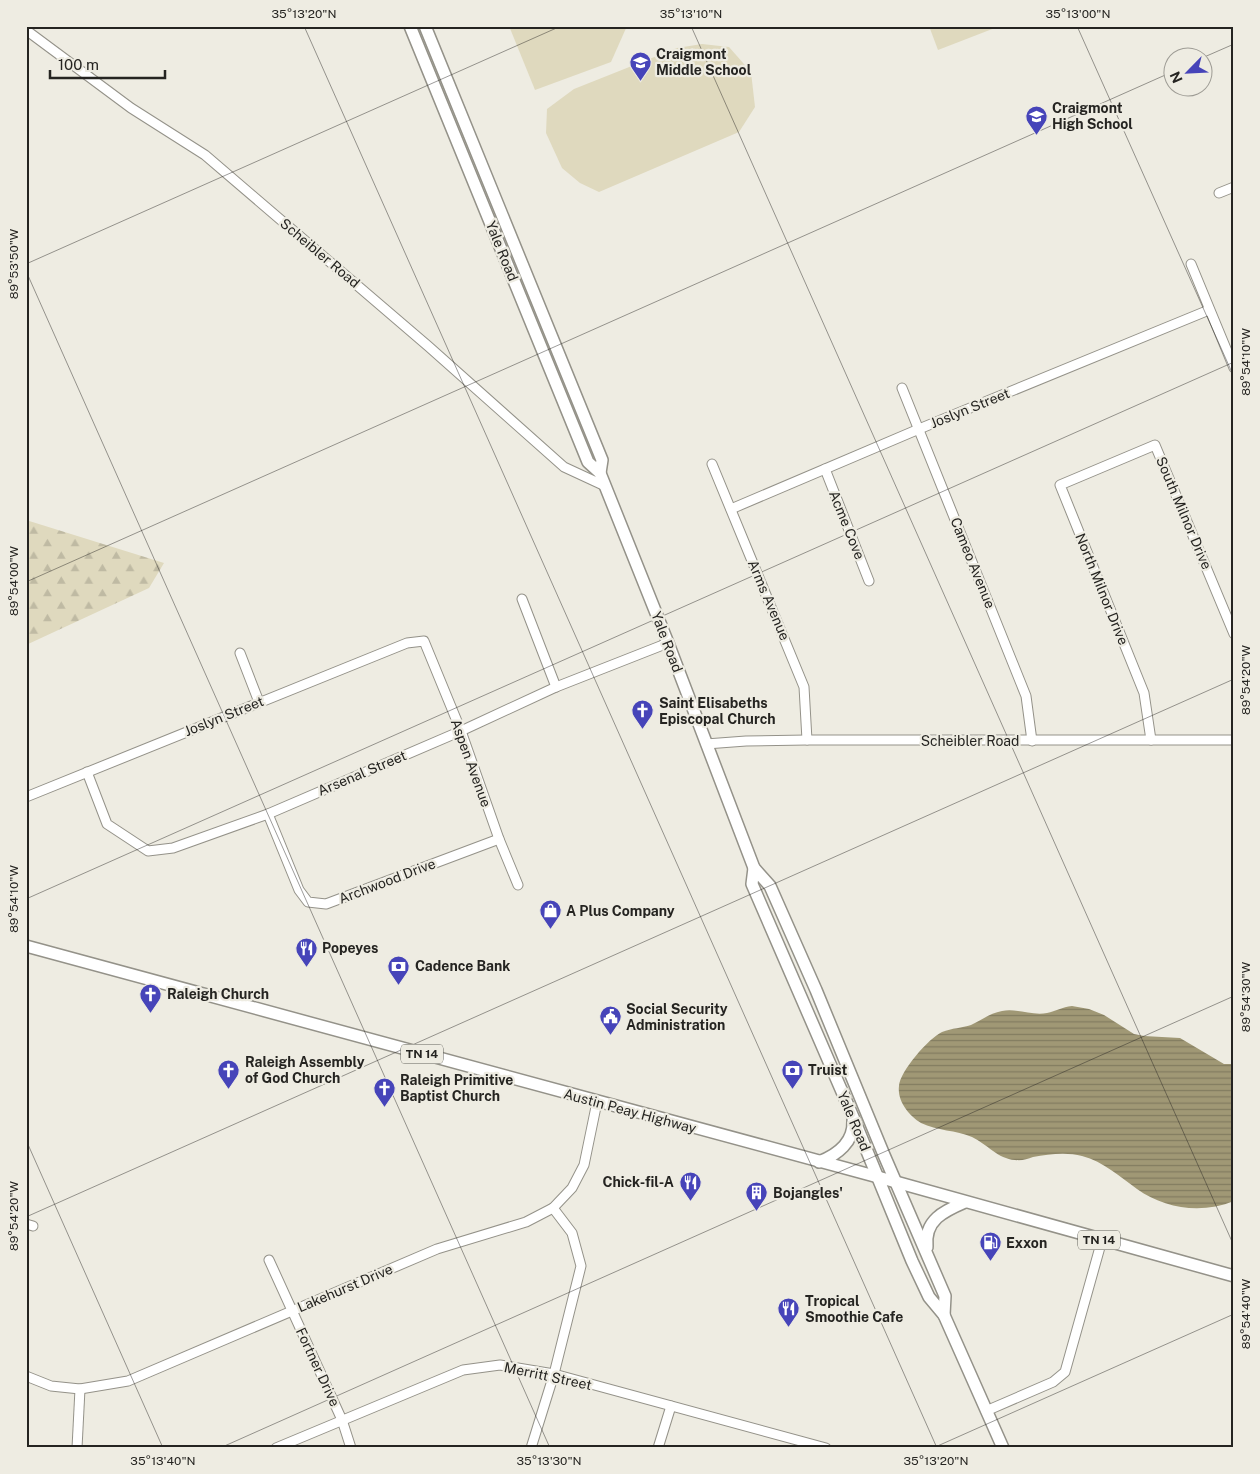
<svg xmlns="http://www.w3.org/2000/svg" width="1260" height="1474" font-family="'Public Sans',sans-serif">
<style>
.forest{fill:url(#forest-firs)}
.pitch{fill:#dfd9be}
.water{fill:url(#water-rules)}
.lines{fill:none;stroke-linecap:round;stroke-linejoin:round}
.minor-casing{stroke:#949289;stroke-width:11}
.major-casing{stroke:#949289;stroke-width:14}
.minor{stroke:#fff;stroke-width:9}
.major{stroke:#fff;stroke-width:11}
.ticks{fill:none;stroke:#252421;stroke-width:1;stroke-opacity:0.45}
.labels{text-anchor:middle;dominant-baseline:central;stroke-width:4.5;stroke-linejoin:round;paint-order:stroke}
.shield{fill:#eeece2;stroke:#61605b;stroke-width:1}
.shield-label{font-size:12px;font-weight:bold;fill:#252421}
.poi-label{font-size:14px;font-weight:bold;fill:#252421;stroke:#eeece2;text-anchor:start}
.street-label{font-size:14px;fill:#252421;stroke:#eeece2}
.neatline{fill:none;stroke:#252421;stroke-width:2}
.ticks-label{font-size:12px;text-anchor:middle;fill:#252421}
</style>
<defs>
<pattern id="forest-firs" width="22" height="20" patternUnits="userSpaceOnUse" patternTransform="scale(1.25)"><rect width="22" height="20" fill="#dfd9be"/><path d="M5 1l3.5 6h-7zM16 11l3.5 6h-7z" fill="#bfbaa3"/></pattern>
<pattern id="water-rules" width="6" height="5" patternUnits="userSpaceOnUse" patternTransform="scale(1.25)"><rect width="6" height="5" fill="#a09875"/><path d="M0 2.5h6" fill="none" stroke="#827c60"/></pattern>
</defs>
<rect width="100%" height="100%" fill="#eeece2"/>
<!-- forest -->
<path class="forest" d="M26,520L164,563L149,588L26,645Z"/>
<!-- pitch -->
<g class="pitch">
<path d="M509,26H627L611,62L535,90Z"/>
<path d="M929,26H1000L938,50Z"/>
<path d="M702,44L729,47L751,72L755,107L739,132L599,192L580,183L562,168L546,133L547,109L574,89L677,48Z"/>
</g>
<!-- water -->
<path class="water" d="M1072,1006L1089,1009L1104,1015L1134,1034L1144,1036L1180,1038L1224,1064H1234V1201C1202,1214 1165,1209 1137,1189C1119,1176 1104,1162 1082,1156C1067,1152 1049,1154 1033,1157C1027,1159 1022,1161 1015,1160C998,1159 987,1144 972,1137C956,1130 937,1131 921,1123C909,1116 897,1101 899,1086C900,1071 929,1038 942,1032C952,1028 962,1028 971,1025C982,1020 990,1013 1002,1011C1017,1008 1032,1016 1047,1013C1056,1011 1062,1007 1072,1006Z"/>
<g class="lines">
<defs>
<g id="minor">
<path d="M26,30L131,108L205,155L428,346L564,467L605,486"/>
<path d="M1219,193L1234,187"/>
<path d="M1191,264L1234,368"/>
<path d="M902,388L1026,696L1032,741"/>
<path d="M712,464L804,687L807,740"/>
<path d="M825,469L869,581"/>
<path d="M731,509L919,429L1209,310"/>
<path d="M522,599L556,687"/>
<path d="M240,653L259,702"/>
<path d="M1151,740L1144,693L1060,485L1155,445L1234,634"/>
<path d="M706,744L746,741L807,740H1234"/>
<path d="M87,772L107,824L148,851L173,848L268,814L461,731L556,687L668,643"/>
<path d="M26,797L407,643L424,641L461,731L499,839L518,885"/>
<path d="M268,814L299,890L308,902L326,904L499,839"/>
<path d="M26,1224L33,1226"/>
<path d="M269,1260L342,1420L351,1448"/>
<path d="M26,1376L51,1386L80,1389L128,1381L437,1249L526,1222L553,1208L572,1188L584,1165L597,1102"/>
<path d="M986,1411L1053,1382L1065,1372L1102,1240"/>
<path d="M77,1448L80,1389"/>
<path d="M276,1448L463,1370L500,1365L554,1374L826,1448"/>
<path d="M531,1448L554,1374L581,1266L572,1233L553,1208"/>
<path d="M658,1448L671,1406"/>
</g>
<g id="major">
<path d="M410,26L588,462L600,473L668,643L754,868L770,886L816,990L884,1155L945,1296L944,1315"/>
<path d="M425,26L602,460L600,473"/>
<path d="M754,868L752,884L853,1117L912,1261L929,1297L944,1315L1003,1448"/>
<path d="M26,946L878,1177L1234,1276"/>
<path d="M819,1162C837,1155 854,1142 853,1121"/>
<path d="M927,1247C924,1220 944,1211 965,1202"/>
</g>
</defs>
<!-- minor casing -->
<use href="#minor" class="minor-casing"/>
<!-- major casing -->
<use href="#major" class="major-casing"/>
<!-- minor -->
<use href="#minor" class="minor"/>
<!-- major -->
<use href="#major" class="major"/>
</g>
<!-- ticks -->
<path class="ticks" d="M304,26L937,1448M691,26L1234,1246M1077,26L1234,377M1202,58L1234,44M26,264L561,26M26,271L550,1448M26,582L1172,72M26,899L1234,362M26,1140L163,1448M26,1217L1234,679M220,1448L1234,996M933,1448L1234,1314"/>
<!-- icons -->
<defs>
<symbol id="school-pin" viewBox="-11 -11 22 30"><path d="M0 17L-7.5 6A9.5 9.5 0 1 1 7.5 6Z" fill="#4644b9" stroke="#eeece2"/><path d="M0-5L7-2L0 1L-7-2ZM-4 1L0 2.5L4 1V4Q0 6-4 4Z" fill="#fff"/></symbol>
<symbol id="church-pin" viewBox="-11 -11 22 30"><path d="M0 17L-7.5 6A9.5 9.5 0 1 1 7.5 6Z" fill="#4644b9" stroke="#eeece2"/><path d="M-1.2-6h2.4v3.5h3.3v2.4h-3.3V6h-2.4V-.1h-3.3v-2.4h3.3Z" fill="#fff"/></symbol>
<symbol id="shop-pin" viewBox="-11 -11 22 30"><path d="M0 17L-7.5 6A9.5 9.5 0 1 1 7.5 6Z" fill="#4644b9" stroke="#eeece2"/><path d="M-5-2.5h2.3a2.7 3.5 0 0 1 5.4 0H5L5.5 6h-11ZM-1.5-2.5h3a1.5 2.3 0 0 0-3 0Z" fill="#fff"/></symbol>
<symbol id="restaurant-pin" viewBox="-11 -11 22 30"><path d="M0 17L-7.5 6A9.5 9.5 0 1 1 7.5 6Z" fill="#4644b9" stroke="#eeece2"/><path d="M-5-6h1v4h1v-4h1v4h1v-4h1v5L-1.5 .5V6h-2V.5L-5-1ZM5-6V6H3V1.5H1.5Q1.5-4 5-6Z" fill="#fff"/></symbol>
<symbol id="bank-pin" viewBox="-11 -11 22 30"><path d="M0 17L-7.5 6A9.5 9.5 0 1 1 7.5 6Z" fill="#4644b9" stroke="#eeece2"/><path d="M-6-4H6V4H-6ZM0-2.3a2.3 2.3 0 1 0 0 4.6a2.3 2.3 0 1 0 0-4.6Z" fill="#fff"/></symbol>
<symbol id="civic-pin" viewBox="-11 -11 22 30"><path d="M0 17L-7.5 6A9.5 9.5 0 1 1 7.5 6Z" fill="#4644b9" stroke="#eeece2"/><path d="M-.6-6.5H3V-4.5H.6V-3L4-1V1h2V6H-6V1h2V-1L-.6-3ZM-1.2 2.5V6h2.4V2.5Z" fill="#fff"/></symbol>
<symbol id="building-pin" viewBox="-11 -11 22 30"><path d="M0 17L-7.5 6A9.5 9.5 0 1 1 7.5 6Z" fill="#4644b9" stroke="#eeece2"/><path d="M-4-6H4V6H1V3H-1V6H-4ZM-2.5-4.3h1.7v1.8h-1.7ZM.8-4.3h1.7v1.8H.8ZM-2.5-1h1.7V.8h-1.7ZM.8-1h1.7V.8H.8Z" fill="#fff"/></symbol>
<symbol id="fuel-pin" viewBox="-11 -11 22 30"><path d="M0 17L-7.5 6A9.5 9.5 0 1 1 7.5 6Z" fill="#4644b9" stroke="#eeece2"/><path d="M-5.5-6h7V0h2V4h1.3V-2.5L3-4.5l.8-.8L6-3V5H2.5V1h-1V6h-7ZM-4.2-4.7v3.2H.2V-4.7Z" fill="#fff"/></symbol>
</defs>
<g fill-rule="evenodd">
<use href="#school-pin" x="628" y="50" width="25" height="34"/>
<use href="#school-pin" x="1024" y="104" width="25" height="34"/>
<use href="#church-pin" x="630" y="698" width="25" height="34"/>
<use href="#shop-pin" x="538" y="898" width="25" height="34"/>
<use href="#restaurant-pin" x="294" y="936" width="25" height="34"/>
<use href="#bank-pin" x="386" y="954" width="25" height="34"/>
<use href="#church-pin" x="138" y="982" width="25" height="34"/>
<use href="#civic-pin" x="598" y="1004" width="25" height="34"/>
<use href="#church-pin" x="216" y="1058" width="25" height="34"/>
<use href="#bank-pin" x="780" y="1058" width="25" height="34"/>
<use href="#church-pin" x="372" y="1076" width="25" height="34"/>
<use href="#restaurant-pin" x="678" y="1170" width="25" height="34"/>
<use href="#building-pin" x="744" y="1180" width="25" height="34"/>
<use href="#fuel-pin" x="978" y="1230" width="25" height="34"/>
<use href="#restaurant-pin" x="776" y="1296" width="25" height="34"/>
</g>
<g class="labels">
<!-- shield labels -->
<g class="shield">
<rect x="401" y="1044.5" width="42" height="19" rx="4"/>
<rect x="1078" y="1230.5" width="42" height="19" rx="4"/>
</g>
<g class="shield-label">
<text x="422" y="1054">TN 14</text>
<text x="1099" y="1240">TN 14</text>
</g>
<!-- poi labels -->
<g class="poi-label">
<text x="656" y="54">Craigmont<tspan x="656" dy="16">Middle School</tspan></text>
<text x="1052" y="108">Craigmont<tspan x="1052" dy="16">High School</tspan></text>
<text x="659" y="703">Saint Elisabeths<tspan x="659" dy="16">Episcopal Church</tspan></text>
<text x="566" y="911">A Plus Company</text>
<text x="322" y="948">Popeyes</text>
<text x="415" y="966">Cadence Bank</text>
<text x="167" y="994">Raleigh Church</text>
<text x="626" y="1009">Social Security<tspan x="626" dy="16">Administration</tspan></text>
<text x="245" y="1062">Raleigh Assembly<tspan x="245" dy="16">of God Church</tspan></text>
<text x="808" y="1070">Truist</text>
<text x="400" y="1080">Raleigh Primitive<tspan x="400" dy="16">Baptist Church</tspan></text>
<text x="674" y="1182" text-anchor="end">Chick-fil-A</text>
<text x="773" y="1193">Bojangles'</text>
<text x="1006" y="1243">Exxon</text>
<text x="805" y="1301">Tropical<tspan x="805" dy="16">Smoothie Cafe</tspan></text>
</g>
<!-- street labels -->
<g class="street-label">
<text transform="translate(502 251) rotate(68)">Yale Road</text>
<text transform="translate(320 253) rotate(40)">Scheibler Road</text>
<text transform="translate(970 408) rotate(-22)">Joslyn Street</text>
<text transform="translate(1184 513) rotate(67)">South Milnor Drive</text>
<text transform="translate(847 525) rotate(68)">Acme Cove</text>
<text transform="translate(973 563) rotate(68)">Cameo Avenue</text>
<text transform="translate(1102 589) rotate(68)">North Milnor Drive</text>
<text transform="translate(769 600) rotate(67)">Arms Avenue</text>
<text transform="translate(667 642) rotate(69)">Yale Road</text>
<text transform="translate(224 716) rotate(-22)">Joslyn Street</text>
<text x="970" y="741">Scheibler Road</text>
<text transform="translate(471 763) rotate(70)">Aspen Avenue</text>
<text transform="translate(362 773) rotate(-23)">Arsenal Street</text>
<text transform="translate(387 881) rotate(-21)">Archwood Drive</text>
<text transform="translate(630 1111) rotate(15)">Austin Peay Highway</text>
<text transform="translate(854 1121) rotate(67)">Yale Road</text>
<text transform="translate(345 1288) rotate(-23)">Lakehurst Drive</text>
<text transform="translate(318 1367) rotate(65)">Fortner Drive</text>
<text transform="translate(548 1376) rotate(12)">Merritt Street</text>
</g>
</g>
<!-- border -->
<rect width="1260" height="1474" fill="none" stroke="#eeece2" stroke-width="55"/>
<!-- north arrow -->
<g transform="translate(1188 72) rotate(246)"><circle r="24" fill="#eeece2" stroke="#9e9c95"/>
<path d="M0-4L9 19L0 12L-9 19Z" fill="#4644b9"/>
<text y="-8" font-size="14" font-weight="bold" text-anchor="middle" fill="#252421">N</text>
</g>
<!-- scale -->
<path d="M50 70v8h115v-8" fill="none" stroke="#252421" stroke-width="2.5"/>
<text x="58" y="70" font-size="15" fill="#252421" stroke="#eeece2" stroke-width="4" paint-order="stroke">100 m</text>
<rect x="28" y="28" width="1204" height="1418" class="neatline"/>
<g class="ticks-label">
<text x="304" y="18">35°13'20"N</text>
<text x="691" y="18">35°13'10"N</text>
<text x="1078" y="18">35°13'00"N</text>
<text transform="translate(14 264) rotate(-90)" y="4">89°53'50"W</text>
<text transform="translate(1246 362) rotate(-90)" y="4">89°54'10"W</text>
<text transform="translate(14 581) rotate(-90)" y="4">89°54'00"W</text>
<text transform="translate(1246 680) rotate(-90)" y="4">89°54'20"W</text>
<text transform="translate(14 899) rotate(-90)" y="4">89°54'10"W</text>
<text transform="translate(1246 997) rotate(-90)" y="4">89°54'30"W</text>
<text transform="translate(14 1216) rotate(-90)" y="4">89°54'20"W</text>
<text transform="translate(1246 1314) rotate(-90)" y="4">89°54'40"W</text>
<text x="163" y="1465">35°13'40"N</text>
<text x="549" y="1465">35°13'30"N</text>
<text x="936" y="1465">35°13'20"N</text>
</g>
</svg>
